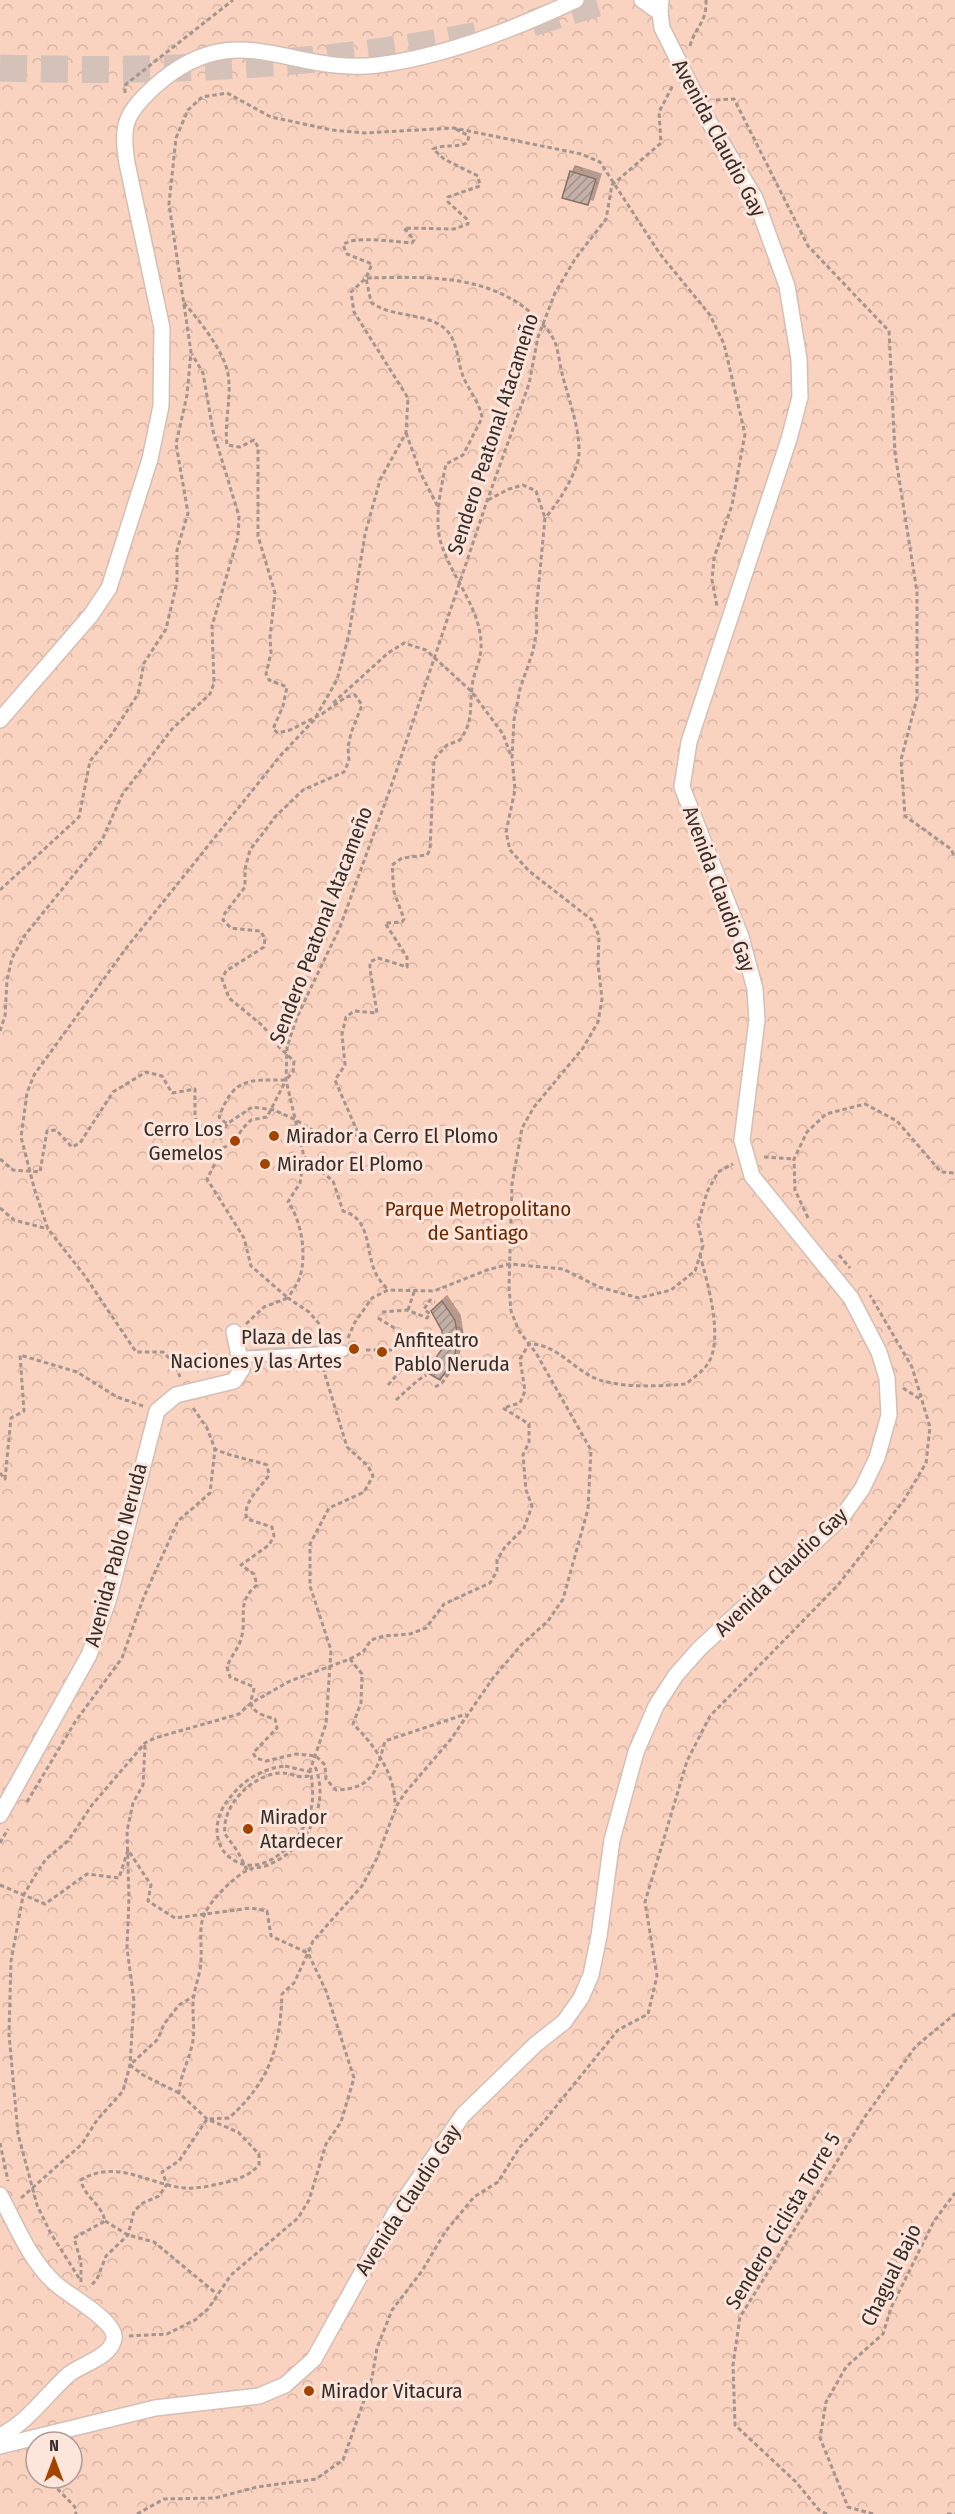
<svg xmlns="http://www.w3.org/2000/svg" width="955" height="2514" font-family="'Fira Sans Condensed',sans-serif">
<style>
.park{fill:url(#park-crowns);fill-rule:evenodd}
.building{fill:url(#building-hatch);stroke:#857269;stroke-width:1.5;filter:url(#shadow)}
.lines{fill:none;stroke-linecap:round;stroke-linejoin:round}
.motorway-tunnel{stroke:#d4c1b8;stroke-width:27;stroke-dasharray:27 14;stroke-linecap:butt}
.pedestrian-casing{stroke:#d4bfb5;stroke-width:14}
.minor-casing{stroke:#d4bfb5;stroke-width:18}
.path{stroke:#a5958e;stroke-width:3;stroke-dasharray:4.5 3;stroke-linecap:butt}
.pedestrian{stroke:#fff;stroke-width:10}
.minor{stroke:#fff;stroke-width:15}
.poi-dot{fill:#a54400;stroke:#fce6dc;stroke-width:2}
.labels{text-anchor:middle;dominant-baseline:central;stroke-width:6;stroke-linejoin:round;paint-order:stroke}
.street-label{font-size:21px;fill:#362d2a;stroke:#fce6dc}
.poi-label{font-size:21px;fill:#362d2a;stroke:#fce6dc;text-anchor:start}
.park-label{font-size:21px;fill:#6c2900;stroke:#fce6dc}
</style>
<defs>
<pattern id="park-crowns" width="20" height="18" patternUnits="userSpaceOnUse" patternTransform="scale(1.5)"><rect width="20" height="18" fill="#fad2c0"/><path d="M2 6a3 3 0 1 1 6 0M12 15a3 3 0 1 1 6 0" fill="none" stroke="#d7b5a5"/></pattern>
<pattern id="building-hatch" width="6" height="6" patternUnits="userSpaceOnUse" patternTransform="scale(1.5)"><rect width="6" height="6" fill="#c5b0a7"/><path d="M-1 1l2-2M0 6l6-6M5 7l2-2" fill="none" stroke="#a19088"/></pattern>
<filter id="shadow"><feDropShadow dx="5" dy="-5" stdDeviation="0" flood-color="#0004"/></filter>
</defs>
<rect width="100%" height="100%" fill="#fce6dc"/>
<!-- park -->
<path class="park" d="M0,0H955V2514H0ZM36,2442H72V2478H36Z"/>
<!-- building -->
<g class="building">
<path d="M570,171L596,179L588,205L562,198Z"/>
<path d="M442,1301L455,1320L458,1339L454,1359L440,1380L426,1372L442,1349V1331L431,1311Z"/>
</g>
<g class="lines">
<!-- motorway-tunnel -->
<g class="motorway-tunnel">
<path d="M532,23L608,0"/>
<path d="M0,68C161,73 330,66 488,33"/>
</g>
<defs>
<path id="pedestrian" d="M239,1357L343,1351"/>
<g id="minor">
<path d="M642,0L660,13"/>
<path d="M0,720L91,615L109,588L150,459L161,406L162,328L127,163C121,125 125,114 154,87C237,12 289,76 378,65C445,56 515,29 576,0"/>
<path d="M0,1815L89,1655L109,1598L157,1411L176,1395L234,1381L242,1369L234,1332"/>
<path d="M0,2195C16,2225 30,2261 56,2284C69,2296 117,2321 114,2339C110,2358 81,2364 68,2375C45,2396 28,2422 0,2436"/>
<path d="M0,2446L155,2408L259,2396L285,2385L314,2359L395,2213L463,2115L536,2044L564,2022L581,1998L591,1975L599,1936L612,1840L636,1752L656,1706L676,1675L700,1648L842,1517L862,1489L877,1458L889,1415L887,1378L879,1352L851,1298L752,1176L742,1140L757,1020L755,989L741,937L682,787L689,742L789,439L800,397L799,359L787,286L755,198L708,120L662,28L660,13L661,0"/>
</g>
</defs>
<!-- pedestrian casing -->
<use href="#pedestrian" class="pedestrian-casing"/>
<!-- minor casing -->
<use href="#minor" class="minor-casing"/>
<!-- path -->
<g class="path">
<path d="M690,46C695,27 707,23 706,0"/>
<path d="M125,93V85L233,0"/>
<path d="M716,100L734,99L808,246L889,331L895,453L917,592V698L901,760L905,816L951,849L955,858"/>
<path d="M184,303C199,320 224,351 228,374C232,397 224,422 227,445L240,447L254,440L258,447V536L275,593L270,637L271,653L266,674L269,680L287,687L283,706L273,729L278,733L290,730L322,714L346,697L355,695L362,705L351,733L348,747L349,761L344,772L303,790L276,816L250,850L245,869V887L225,913L223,920L231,928L260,931L265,938L264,947L226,971L222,979L229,998L263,1026L279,1047L294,1061L293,1072L286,1080C248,1080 234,1077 219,1117L227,1124"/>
<path d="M406,433L421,474L439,509"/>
<path d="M488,500L509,489L523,485L536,491L545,518"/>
<path d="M333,703L388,653L404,643L426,650L471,691L503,734L511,756"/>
<path d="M0,890L79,817L90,761L112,734L138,694L144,663L166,629L177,582V550L188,513L176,444L187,395L191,352L169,204L176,138L188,110L202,97L227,93L271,117L332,130L364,133L454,128L581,154L600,162L660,254L710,315L724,344L745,434L732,505L714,558L712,580L717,606"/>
<path d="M0,1031L5,1016L7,980L12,958L25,935L102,840L122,795L172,729L210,694L214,683L212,626L238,537L239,516L213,431L203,373L192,354"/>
<path d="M304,1157L333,1181L343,1211C372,1219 365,1252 376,1274C379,1280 384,1285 388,1290"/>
<path d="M764,1157L793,1159"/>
<path d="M0,1159L13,1170L40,1172L47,1131L56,1130L72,1147L80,1143L113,1092L146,1072L162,1076L172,1093L195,1089V1116L198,1126L221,1138L227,1124L252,1107L274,1110L296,1120L333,1143L342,1131L356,1135L358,1133L335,1080L345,1065L342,1034L346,1017L354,1011L377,1013L370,969V962L378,958L407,967V957L385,923L402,922L404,919L394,892L392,865L402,858L427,855L430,850L434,759L447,745L460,740C474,720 469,710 472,688C473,673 480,663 481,649C483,612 453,579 442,546C433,522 441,488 446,464L463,455L482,418C481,405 468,389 463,376C458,363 458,348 451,336C435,310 393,320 371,302L366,278L372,264L347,254L343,245C352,235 397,242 412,243L414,240L404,228L454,229L468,224V220L448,202V197L480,186L478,176L444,159L433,149C444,144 456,148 467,143L469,136L454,128"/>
<path d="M0,1208L14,1220L48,1229"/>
<path d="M808,1218L795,1190L794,1159L807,1132L826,1114L865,1104L897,1121L941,1172L955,1173"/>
<path d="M839,1255L850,1268"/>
<path d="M408,1310L414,1292"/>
<path d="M382,1312L408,1310L427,1318L430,1314L424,1309L430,1300L435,1302"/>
<path d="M378,1318L396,1329"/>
<path d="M246,1324L264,1307L288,1298L251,1266L244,1238L207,1179L223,1148L233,1143L243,1128L251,1120L267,1117L286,1080"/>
<path d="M318,1338L321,1326L309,1312L288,1298C291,1293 295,1287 298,1282C308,1259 302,1221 288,1202L300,1183L304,1157L286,1080L287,1047L297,1017L340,927L393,781L487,501L529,384L538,337L555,293L575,259L606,219L612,185L661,143L659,112L673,85"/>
<path d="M348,1338L355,1322L372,1298L388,1290L434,1291L487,1270L510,1264L563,1269L599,1287L639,1298L671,1290L695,1271L703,1246L698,1224L707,1192L718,1172L733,1164"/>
<path d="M366,1350H392"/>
<path d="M388,1385L402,1369"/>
<path d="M435,1387L442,1383L455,1364"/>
<path d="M903,1388L920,1399"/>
<path d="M396,1400L417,1381L426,1375"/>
<path d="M193,1408L207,1428L215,1449C232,1457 249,1459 267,1465L269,1475C261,1487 241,1504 247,1519L272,1527L274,1536L269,1545L241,1565L254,1574L257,1585C234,1604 249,1618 240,1642C237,1650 230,1658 227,1667L230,1677L254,1687C254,1693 251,1697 251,1702C251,1713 268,1717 275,1719L277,1728L253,1753L256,1758L266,1761L296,1754L316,1756L325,1765L326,1779L336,1790C372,1789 377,1771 385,1741L466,1714"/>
<path d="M0,1473L5,1479L11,1418L24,1411L20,1355L77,1372L117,1397L143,1406"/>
<path d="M350,1659L363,1652L371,1640L384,1636L410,1634L426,1628L444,1604L490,1583L497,1571V1560L505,1547L524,1528L532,1506L526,1490L523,1455L529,1442V1424L503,1408L520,1403L525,1391L520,1359L529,1344C558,1343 576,1374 603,1381C629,1388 660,1386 686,1384C693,1378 702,1372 707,1365C725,1341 707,1281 700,1255"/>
<path d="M285,1766L311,1772C312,1784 314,1797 311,1809C305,1836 268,1877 237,1862C211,1849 213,1819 228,1800C243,1780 261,1769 285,1766Z"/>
<path d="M27,1802L75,1722L122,1658L143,1599L178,1521L210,1493L215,1449"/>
<path d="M0,1843L8,1829"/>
<path d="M247,1870L238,1852L225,1834C221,1806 252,1775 280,1773C291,1772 296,1779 308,1776L326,1724L331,1650L310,1586V1544L329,1508L364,1492L373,1476L368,1466L347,1447L322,1365"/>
<path d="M0,1885L45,1904L87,1874L119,1878L128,1850L151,1885L148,1901L175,1918L251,1908L267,1911L271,1936L308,1953L294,1983L282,1994C280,2048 270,2081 229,2118L207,2119L179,2161L162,2172L167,2184L159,2196L143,2203L134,2211L128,2235L106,2256L97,2279L90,2287"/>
<path d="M179,2093L143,2075L130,2065L158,2039L164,2024L179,2005L194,1996"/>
<path d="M0,2143L8,2181"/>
<path d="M21,2198L82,2144L97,2120L123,2091L130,2065L134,2001L127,1948L129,1898L127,1831L133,1803L143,1785L145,1745"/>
<path d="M105,2221L128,2235L154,2242L217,2294"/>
<path d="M79,2278L50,2232L37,2205L18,2134L9,2034L11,1961L23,1896L36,1874L46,1859L68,1841L92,1805L145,1743L155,1738L239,1714L251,1703L290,1681L350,1659L362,1674L361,1703L353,1724C375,1745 396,1776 395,1806"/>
<path d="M81,2282V2262L74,2238L105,2221C101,2203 84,2197 81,2180C117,2158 149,2185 185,2188C199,2189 214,2185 227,2182C241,2178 250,2175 259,2165V2154L238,2132L207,2119L179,2093C180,2076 188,2063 192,2045C196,2029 191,2012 194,1995C196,1983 201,1972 201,1959C202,1944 198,1927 205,1913C211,1900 233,1878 246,1871C252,1867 261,1868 268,1865C307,1849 332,1804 314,1764"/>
<path d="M129,2336L167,2334L195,2320L208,2309L231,2275L298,2218L309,2200L326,2144L341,2122L354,2078L326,1991L308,1953L313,1941L362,1886L376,1860L397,1805L405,1793L451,1739L493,1678L522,1644L548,1621L563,1599L588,1509L591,1450L536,1353L519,1331L511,1311L509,1287L512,1184L522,1128L534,1107L583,1048L598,1022L602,999L598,964L599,936L592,920L529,871L510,850L506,832L515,790L512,758L514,720L520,689L533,651L537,629L536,613L545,518C557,505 578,472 579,454C580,426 567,396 561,369C559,360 558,350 555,342C548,327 528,308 513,300C470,274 414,277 366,278L351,292L354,312L408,398L406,433L380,480L365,534L349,634L337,680L314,720L280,756L127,947L34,1075L27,1093L21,1137L35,1191L48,1229L85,1276L136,1352H163L175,1364L180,1377"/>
<path d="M47,2478L75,2507L76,2514"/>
<path d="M137,2514L164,2499L215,2498L257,2487L316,2479L343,2460L372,2378L377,2348L392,2310L422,2271L445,2232L474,2197L498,2182L520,2147L545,2120L618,2030L648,2014L657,1976L645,1902L687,1761L710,1716L838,1585L904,1500L926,1463L930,1427L912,1367L870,1295"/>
<path d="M827,2514L819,2510L796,2482L735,2425L733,2365L740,2317L864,2118L916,2046L955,2014"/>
<path d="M873,2514L848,2507L820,2438L826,2402L846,2367L883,2334L891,2308L934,2221L955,2193"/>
<path d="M947,2514H955"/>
</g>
<!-- pedestrian -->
<use href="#pedestrian" class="pedestrian"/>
<!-- minor -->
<use href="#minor" class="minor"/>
</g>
<!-- markers -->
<g class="poi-dot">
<circle cx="274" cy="1136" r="6"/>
<circle cx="235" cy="1141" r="6"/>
<circle cx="265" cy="1164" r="6"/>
<circle cx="354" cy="1349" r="6"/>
<circle cx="382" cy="1352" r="6"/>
<circle cx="248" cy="1829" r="6"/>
<circle cx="309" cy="2391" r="6"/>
</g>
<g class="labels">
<!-- street labels -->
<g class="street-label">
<text transform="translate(719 138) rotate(62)">Avenida Claudio Gay</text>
<text transform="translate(493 434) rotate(-72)">Sendero Peatonal Atacameño</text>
<text transform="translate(719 889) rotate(70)">Avenida Claudio Gay</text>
<text transform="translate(321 925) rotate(-69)">Sendero Peatonal Atacameño</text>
<text transform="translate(116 1555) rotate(-75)">Avenida Pablo Neruda</text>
<text transform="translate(781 1572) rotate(-44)">Avenida Claudio Gay</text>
<text transform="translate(408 2200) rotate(-57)">Avenida Claudio Gay</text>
<text transform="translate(783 2221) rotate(-59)">Sendero Ciclista Torre 5</text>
<text transform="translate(891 2275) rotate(-64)">Chagual Bajo</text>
</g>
<!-- poi labels -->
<g class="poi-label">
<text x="223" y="1129" text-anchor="end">Cerro Los<tspan x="223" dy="24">Gemelos</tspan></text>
<text x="286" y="1136">Mirador a Cerro El Plomo</text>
<text x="277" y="1164">Mirador El Plomo</text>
<text x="342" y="1337" text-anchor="end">Plaza de las<tspan x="342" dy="24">Naciones y las Artes</tspan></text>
<text x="394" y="1340">Anfiteatro<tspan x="394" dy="24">Pablo Neruda</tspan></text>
<text x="260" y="1817">Mirador<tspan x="260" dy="24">Atardecer</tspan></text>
<text x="321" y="2391">Mirador Vitacura</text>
</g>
<!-- park labels -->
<g class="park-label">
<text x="478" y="1209">Parque Metropolitano<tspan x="478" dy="24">de Santiago</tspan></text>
</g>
</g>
<!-- north arrow -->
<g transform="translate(54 2460)"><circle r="28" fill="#fce6dc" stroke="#ad9c95" stroke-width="1.5"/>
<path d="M0-4.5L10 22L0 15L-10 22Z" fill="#a54400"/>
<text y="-9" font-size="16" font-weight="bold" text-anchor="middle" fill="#362d2a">N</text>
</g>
</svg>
